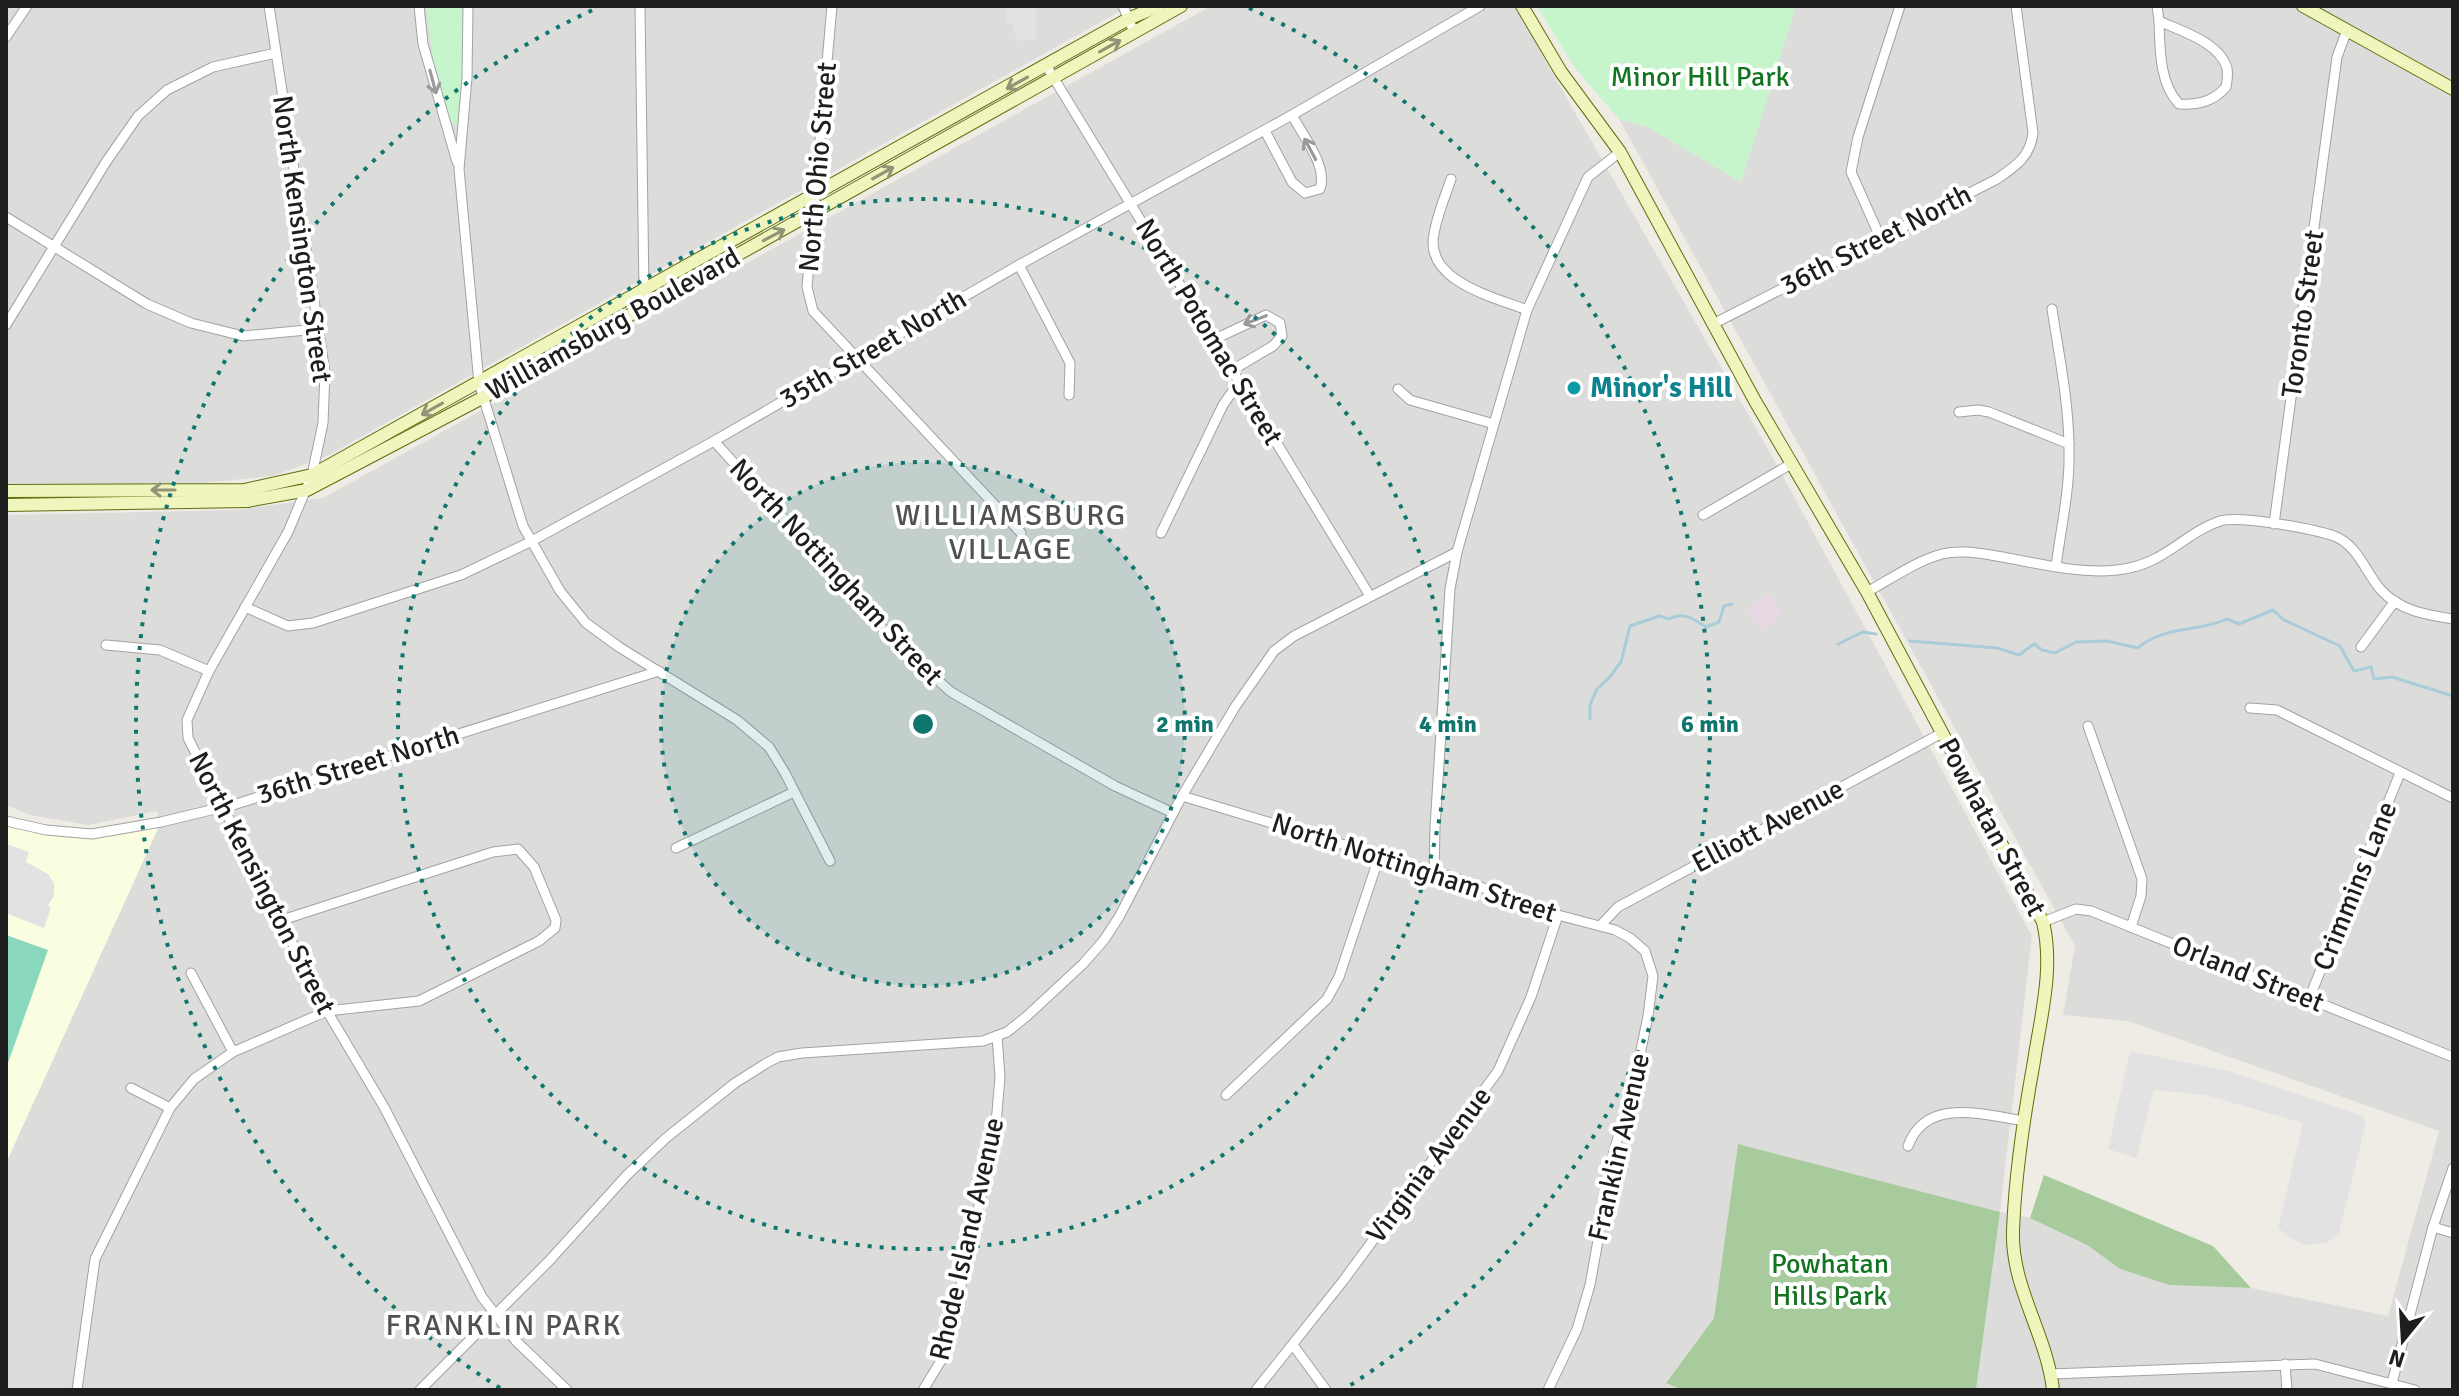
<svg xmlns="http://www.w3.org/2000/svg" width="2459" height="1396" font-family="Signika,sans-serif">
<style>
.residential{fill:#dcdcdb}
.industrial{fill:#e7d8e3}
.education{fill:#fbfde0}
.forest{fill:#a8cb9d}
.park{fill:#c6f5cc}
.pitch{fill:#89d8bd}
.parking{fill:#e2e2e2}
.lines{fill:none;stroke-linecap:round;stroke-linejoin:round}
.stream{stroke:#a9ccd9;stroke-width:3}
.street-casing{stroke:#a2a2a2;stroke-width:11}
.secondary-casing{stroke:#5f6e0d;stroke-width:14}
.street{stroke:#fff;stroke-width:9}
.secondary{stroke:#eff5bd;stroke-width:12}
.oneway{stroke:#919475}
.oneway2{stroke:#9a9a9a}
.ring{fill:none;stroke:#0f766e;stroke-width:4;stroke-dasharray:4 8}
.culture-dot{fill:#0f9aa8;stroke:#fff;stroke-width:3}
.labels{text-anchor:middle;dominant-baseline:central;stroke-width:8;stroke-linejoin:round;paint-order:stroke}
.park-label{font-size:28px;fill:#147521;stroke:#fff}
.street-label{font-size:28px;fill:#1e1e1e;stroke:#fff}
.culture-label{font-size:28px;font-weight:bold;fill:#0d838f;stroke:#fff;text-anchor:start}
.neighbourhood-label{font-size:30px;letter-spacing:2px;fill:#515151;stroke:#fff}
.centre{fill:#0f766e;stroke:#fff;stroke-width:4}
.ring-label{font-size:24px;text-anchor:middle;font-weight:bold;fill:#0f766e;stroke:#fff;stroke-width:8;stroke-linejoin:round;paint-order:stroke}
</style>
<rect width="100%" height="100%" fill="#efece5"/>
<!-- residential -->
<g class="residential">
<path d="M6,6H1129L327,456L273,476L202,483L6,486Z"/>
<path d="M1211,6H1514L1772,456L2032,936L2000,1212L2030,1218L2087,1245L2120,1269L2169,1285L2251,1288L2388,1316L2439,1131L2128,1021L2063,1015L2075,946L1619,119L1648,127L1741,182L1796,6H2453V1390H1976L2000,1212L1738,1145L1714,1318L1666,1382L1683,1390H6V1163L161,822L157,811L88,825L30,815L6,805V515L236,510L323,498Z"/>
</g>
<!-- industrial -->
<path class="industrial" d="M1770,593L1783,615L1760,629L1747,607Z"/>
<!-- education -->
<path class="education" d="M6,821L92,834L161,822L6,1163Z"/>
<!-- forest -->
<g class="forest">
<path d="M1738,1144L2000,1212L1976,1390H1683L1666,1383L1714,1318Z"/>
<path d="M2044,1175L2213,1246L2251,1288L2169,1285L2120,1269L2087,1245L2030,1218Z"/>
</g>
<!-- park -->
<g class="park">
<path d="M426,6H462L464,63L457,124L450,123L434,65Z"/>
<path d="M1537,6H1796L1741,182L1648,127L1619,119L1575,68Z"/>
</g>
<!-- pitch -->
<path class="pitch" d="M6,935L48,950L8,1063L6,1062Z"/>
<!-- parking -->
<g class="parking">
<path d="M1007,6H1036V40L1017,41L1012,24L1005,23Z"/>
<path d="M6,844L29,852L26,862L48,874L54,883V896L48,905L51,908L44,928L6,913Z"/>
<path d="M2130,1051L2228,1071L2363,1116L2366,1122L2339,1233L2326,1243L2304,1245L2289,1237L2278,1228L2303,1123L2206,1095L2154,1090L2136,1158L2108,1149Z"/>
</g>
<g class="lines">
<!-- stream -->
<g class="stream">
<path d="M1910,641L1997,648L2019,655L2034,644L2042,650L2055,653L2076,642L2107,641L2138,648C2162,626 2199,632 2227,619L2239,624L2273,610L2284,620L2340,646L2354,671L2371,667L2374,679L2392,677L2453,696"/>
<path d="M1838,644L1863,632L1876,634"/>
<path d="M1590,719V705L1597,689L1609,678L1621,662L1630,626L1659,616L1669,619C1684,611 1693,619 1706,627L1719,622L1724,606L1732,604"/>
</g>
<defs>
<g id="street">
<path d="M269,6L325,372L323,423L312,475L288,532L209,671L187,720L188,738L327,1011L384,1107L482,1297L516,1341L567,1390"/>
<path d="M419,6L423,44L457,162"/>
<path d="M468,6L467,78L459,169L479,383L523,526L560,591L586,623L619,647L737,720L769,747L785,773L830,861"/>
<path d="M640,6L644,292L646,304"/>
<path d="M832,6L807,287L813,311L1021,533"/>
<path d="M1123,6L1134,32"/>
<path d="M2157,6L2159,21"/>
<path d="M2159,21C2181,31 2219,42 2227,68C2228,74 2227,82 2226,87C2213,102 2198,105 2179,104C2159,83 2160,48 2159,21Z"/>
<path d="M6,37L27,6"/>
<path d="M1047,67L1370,596"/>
<path d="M1265,131L1292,182L1305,193L1320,189C1328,166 1303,136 1292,115"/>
<path d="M1451,179C1445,197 1437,215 1434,234C1424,281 1494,297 1527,310"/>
<path d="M6,217L147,304L191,323L243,336L317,329"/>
<path d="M1880,237L1851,172L1858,137L1900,6"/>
<path d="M1019,265L1070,363L1069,395"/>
<path d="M2052,309C2059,355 2069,403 2069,450C2070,489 2061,528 2056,566"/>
<path d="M1715,323L1997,179C2016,166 2030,157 2033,133L2016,6"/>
<path d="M6,325L106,162L138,116L167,90L213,67L276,53"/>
<path d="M1215,339L1266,315L1280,323L1282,336L1273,346L1234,369"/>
<path d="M1398,389L1410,400L1494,424"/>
<path d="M1959,412L1978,410L1989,412L2069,444"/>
<path d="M714,441L895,642L951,692L1115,786L1173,813"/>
<path d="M1703,515L1791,464"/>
<path d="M2274,524L2337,57L2347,30"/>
<path d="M1161,533L1223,405L1239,382"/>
<path d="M1867,592C1891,579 1916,561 1942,554C1962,549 1983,554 2003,557C2040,564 2079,574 2117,570C2165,565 2182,534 2220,521C2239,515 2314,529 2334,536C2357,544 2366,573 2381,590C2400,611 2427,615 2453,619"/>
<path d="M245,607L288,626L313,623L461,575L530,542L714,441L1019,265L1292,115L1480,6"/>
<path d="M106,645L160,650L209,671"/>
<path d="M2361,647L2395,601"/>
<path d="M2250,708L2277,710L2453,798"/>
<path d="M2088,726L2142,879L2141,896L2131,927"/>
<path d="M1182,796L1464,881L1558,915L1615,930L1630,938L1645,951L1653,976L1648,1016L1635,1079L1614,1151L1590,1285L1577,1329L1548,1390"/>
<path d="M6,821L46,830L92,834L161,822L236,804L659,671"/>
<path d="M676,848L794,792"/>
<path d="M1434,872L1435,827L1450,589L1457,552L1527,310L1588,177L1620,152"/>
<path d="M2043,922L2076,909L2091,911L2453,1057"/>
<path d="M1600,926L1618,907L1942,733"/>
<path d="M191,973L233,1052"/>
<path d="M2309,999L2400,773"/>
<path d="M131,1088L170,1108"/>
<path d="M1226,1095L1327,999L1339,977L1379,857"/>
<path d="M1908,1146C1926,1096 1985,1115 2025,1121"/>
<path d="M2433,1227L2453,1233"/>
<path d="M1293,1345L1326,1390"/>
<path d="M2285,1364L2287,1390"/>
<path d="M2051,1374L2315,1364L2415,1390"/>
<path d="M2392,1383L2433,1227L2453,1168"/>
<path d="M77,1390L95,1259L170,1108L194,1079L233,1052L327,1011L419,1001L539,941L555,928L556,920L534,867L518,849L493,852L282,920"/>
<path d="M420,1390L549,1261L627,1175L666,1138L735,1083L765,1064L778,1057L802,1053L983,1041L1007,1032L1027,1016L1083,964L1104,940L1119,917L1182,796L1235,707L1274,651L1294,636L1457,552"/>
<path d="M923,1390L942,1359L949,1338L995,1135L1000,1077L997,1036"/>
<path d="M1256,1390L1343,1281L1498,1071L1531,997L1558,915"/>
</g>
<g id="secondary">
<path d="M1522,6L1561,72L1620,152L1755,401L1867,592L2043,922C2054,968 2041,1015 2034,1061C2024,1116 2015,1175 2013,1231C2011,1287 2047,1335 2053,1390"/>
<path d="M2303,6L2453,89"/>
<path d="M6,491L244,490L312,475L1128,19L1159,6"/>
<path d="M6,505L247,501L307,490L482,398L1181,6"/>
</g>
</defs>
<!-- street casing -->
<use href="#street" class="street-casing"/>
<!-- secondary casing -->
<use href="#secondary" class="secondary-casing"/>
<!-- street -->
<use href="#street" class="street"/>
<!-- secondary -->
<use href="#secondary" class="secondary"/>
</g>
<!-- one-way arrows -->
<defs><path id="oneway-shaft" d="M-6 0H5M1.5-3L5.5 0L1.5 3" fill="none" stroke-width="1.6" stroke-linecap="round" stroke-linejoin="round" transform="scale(2)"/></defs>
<g class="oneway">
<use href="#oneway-shaft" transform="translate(1110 46) rotate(-29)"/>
<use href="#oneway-shaft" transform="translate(1017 83) rotate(151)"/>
<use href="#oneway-shaft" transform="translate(883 173) rotate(-29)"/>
<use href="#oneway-shaft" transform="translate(774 235) rotate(-28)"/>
<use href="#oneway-shaft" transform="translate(432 409) rotate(151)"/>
<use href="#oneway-shaft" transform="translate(163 490) rotate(180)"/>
</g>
<g class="oneway2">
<use href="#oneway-shaft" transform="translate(433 82) rotate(75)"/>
<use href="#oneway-shaft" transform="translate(1310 149) rotate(-118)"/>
<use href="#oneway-shaft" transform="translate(1255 320) rotate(159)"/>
</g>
<!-- distance rings -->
<circle cx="923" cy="724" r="262" fill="#0f766e" fill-opacity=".12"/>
<g class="ring">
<circle cx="923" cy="724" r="262"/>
<circle cx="923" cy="724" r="525"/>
<path d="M500 1388A787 787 0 0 1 597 8M1249 8A787 787 0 0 1 1346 1388"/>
</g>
<!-- markers -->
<circle class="culture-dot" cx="1574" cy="388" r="8"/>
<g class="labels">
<!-- park labels -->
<g class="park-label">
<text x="1700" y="77">Minor Hill Park</text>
<text x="1830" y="1264">Powhatan<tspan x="1830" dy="32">Hills Park</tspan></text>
</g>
<!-- street labels -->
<g class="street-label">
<text transform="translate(818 167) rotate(-85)">North Ohio Street</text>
<text transform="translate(302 239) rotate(82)">North Kensington Street</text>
<text transform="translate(1876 240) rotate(-27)">36th Street North</text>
<text transform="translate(2303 314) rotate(-82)">Toronto Street</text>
<text transform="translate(613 324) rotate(-29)">Williamsburg Boulevard</text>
<text transform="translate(1209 332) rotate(59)">North Potomac Street</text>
<text transform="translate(873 349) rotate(-30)">35th Street North</text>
<text transform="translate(836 572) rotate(47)">North Nottingham Street</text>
<text transform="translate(358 765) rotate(-17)">36th Street North</text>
<text transform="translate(1768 826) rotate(-28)">Elliott Avenue</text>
<text transform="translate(1992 827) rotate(62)">Powhatan Street</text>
<text transform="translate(1414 868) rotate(18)">North Nottingham Street</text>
<text transform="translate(262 883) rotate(63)">North Kensington Street</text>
<text transform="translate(2355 886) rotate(-68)">Crimmins Lane</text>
<text transform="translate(2248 974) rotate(22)">Orland Street</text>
<text transform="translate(1619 1147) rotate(-77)">Franklin Avenue</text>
<text transform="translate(1429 1165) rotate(-53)">Virginia Avenue</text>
<text transform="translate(967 1239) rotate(-77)">Rhode Island Avenue</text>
</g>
<!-- culture labels -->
<g class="culture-label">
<text x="1590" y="388">Minor's Hill</text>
</g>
<!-- neighbourhood labels -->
<g class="neighbourhood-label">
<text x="1011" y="515">WILLIAMSBURG<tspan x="1011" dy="34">VILLAGE</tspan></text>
<text x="504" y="1325">FRANKLIN PARK</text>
</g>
</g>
<circle cx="923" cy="724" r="12" class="centre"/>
<g class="ring-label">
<text x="1185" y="732">2 min</text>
<text x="1448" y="732">4 min</text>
<text x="1710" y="732">6 min</text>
</g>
<!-- border -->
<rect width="2459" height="1396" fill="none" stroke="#1e1e1e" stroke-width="16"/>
<!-- north arrow -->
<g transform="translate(2403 1340) rotate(198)" stroke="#ffffff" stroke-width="6" paint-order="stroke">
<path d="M0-6L14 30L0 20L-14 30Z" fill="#1e1e1e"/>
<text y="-12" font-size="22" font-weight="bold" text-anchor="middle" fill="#1e1e1e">N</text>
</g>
</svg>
